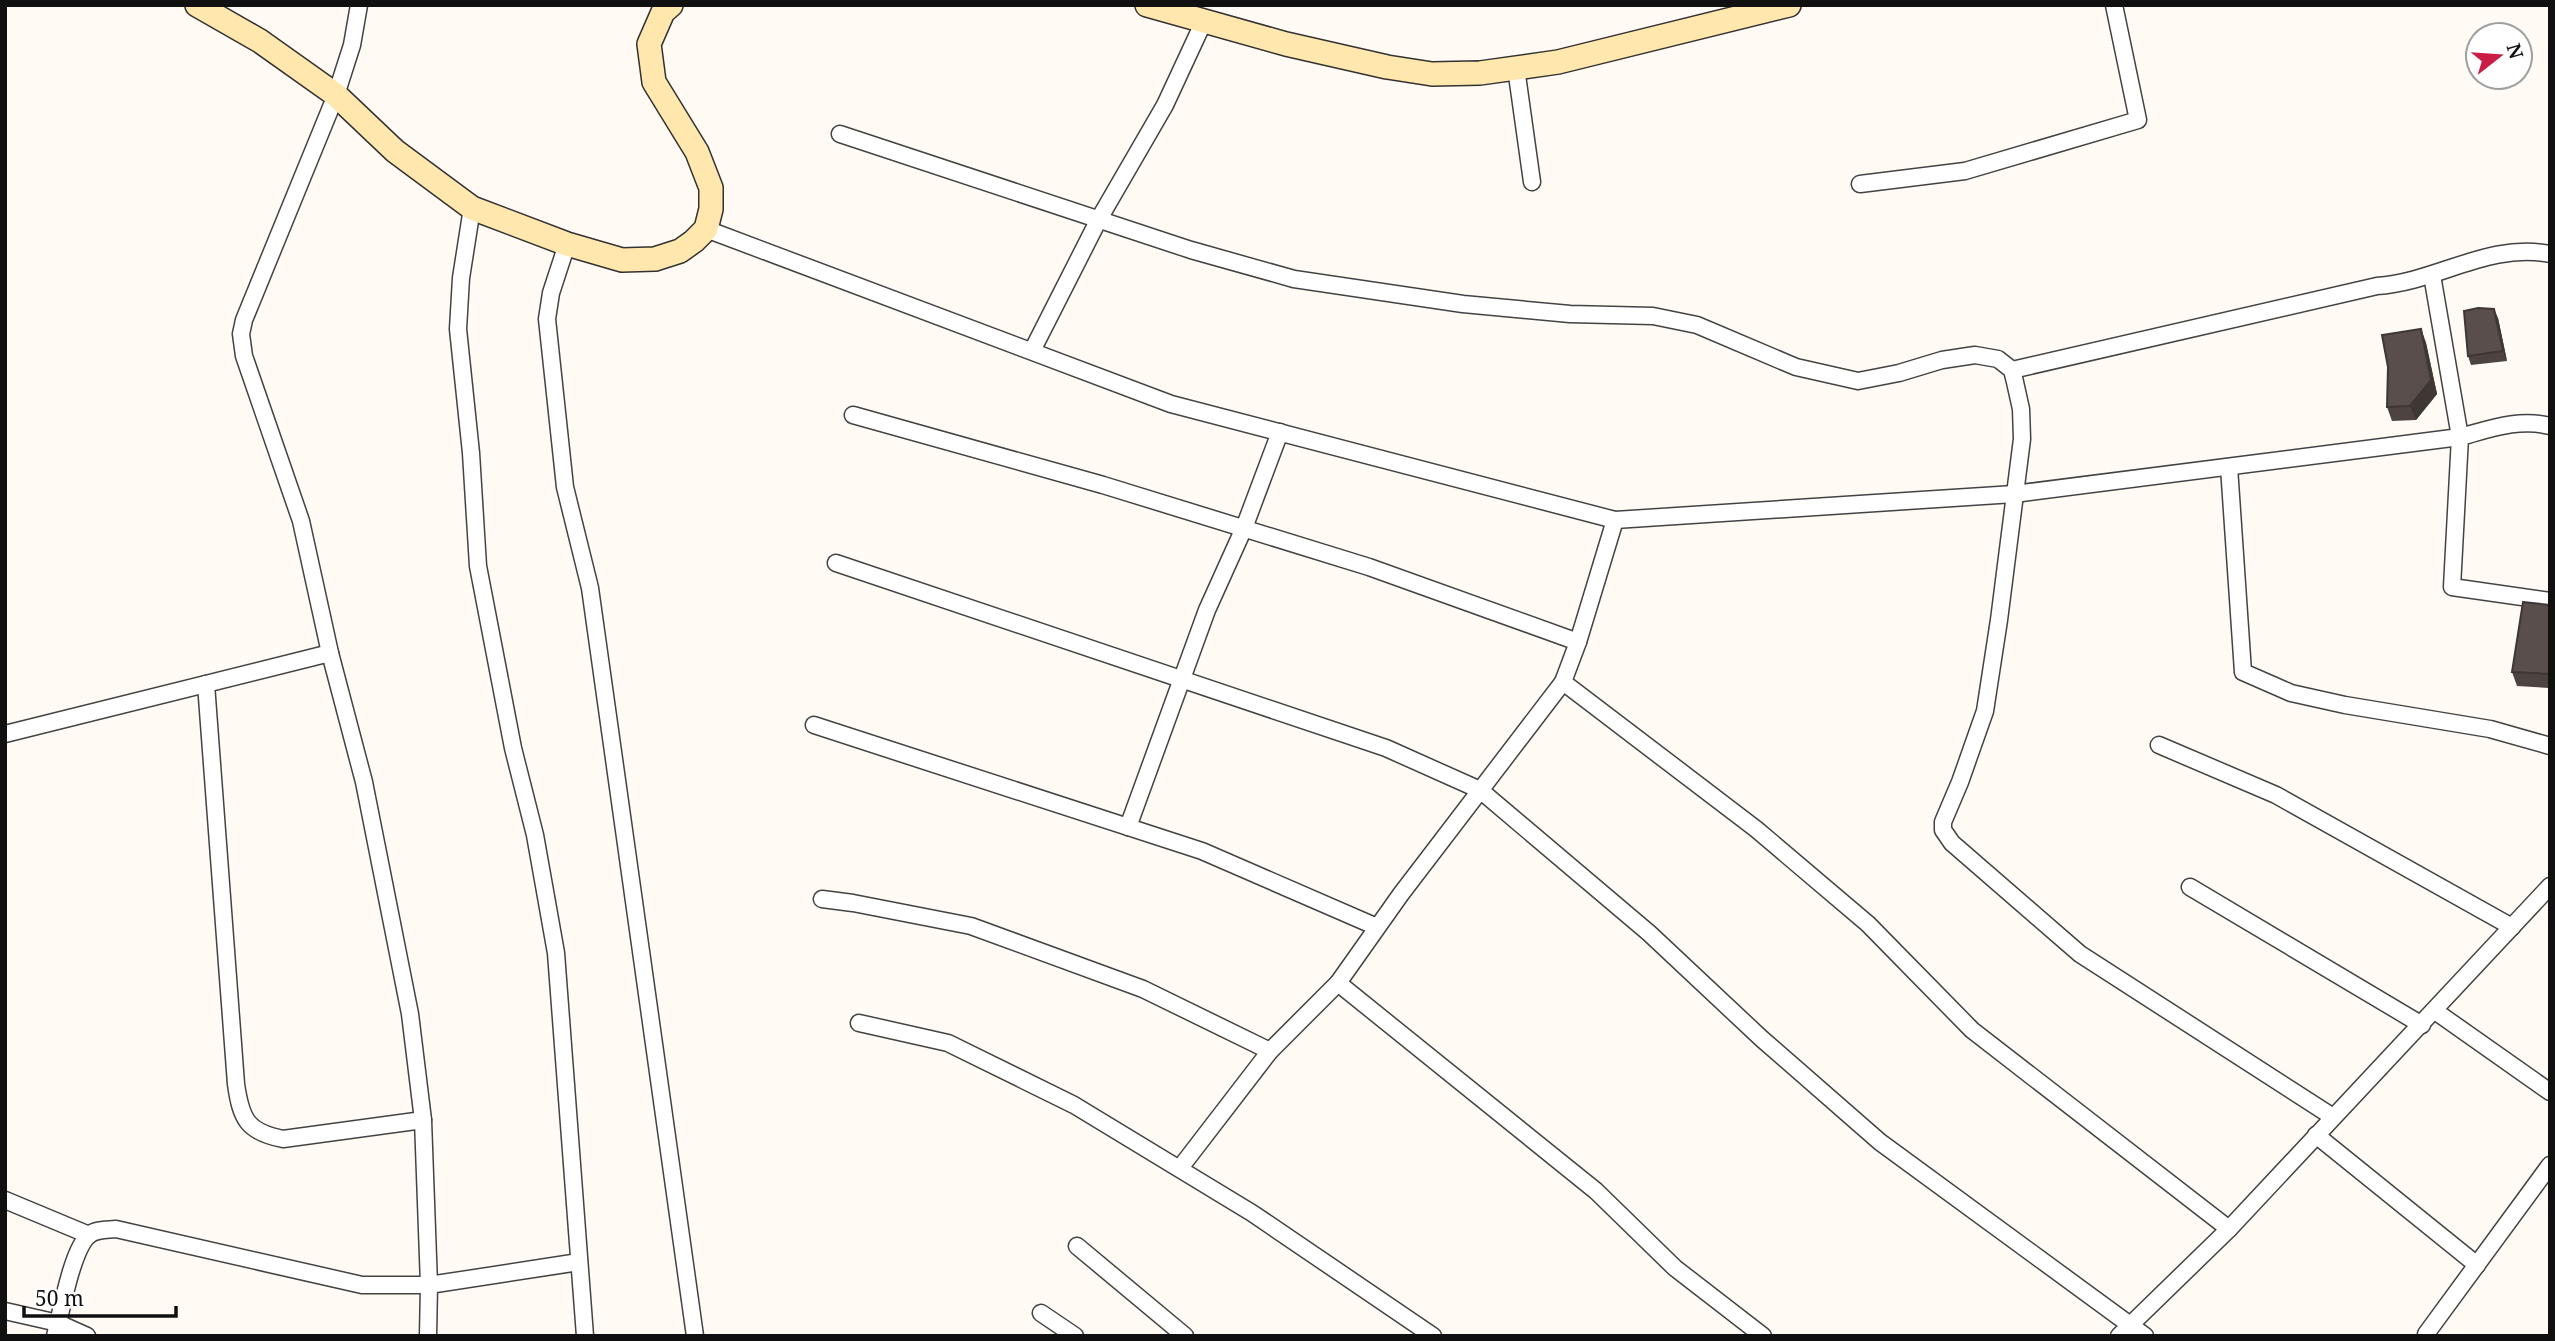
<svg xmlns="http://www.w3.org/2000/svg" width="2555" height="1341" font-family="'Noto Serif',serif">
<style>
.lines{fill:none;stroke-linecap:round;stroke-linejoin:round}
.street-casing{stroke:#434343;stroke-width:19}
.secondary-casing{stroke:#323232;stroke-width:26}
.street{stroke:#fff;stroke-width:16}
.secondary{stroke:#ffe7ae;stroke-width:23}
.wall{fill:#4d4340}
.shaded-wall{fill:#3e3734}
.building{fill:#594e4b;stroke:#3e3734;stroke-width:2}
</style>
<rect width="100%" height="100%" fill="#fffaf3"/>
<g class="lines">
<defs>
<g id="street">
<path d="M359,5L352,45L336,95L244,320L241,334L244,356L301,521L330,653L364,782L410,1014L423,1120L429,1285L428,1336"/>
<path d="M1516,68L1532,182"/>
<path d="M840,134L1191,250L1294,279L1463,304L1570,314L1653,316L1697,325L1796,367L1858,381L1899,373L1942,360L1975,355L1998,359L2012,370L2015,382L2021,409L2022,439L1999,620L1985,711L1960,782L1943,822V830L1952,843L2080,954L2333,1117"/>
<path d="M1860,184L1965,171L2138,120L2114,5"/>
<path d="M472,208L461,278L458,329L471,453L478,566L513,748L535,835L556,953L585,1336"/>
<path d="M706,229L1171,404L1615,520L2014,494L2460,437C2490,429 2519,418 2550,426"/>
<path d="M567,244L551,293L547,319L565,487L590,588L695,1336"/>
<path d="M2432,275L2460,437L2452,587L2550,601"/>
<path d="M1032,351L1099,219L1165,105L1204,21"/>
<path d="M2012,370L2377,286C2437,282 2488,242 2550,254"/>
<path d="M853,415L1103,485L1369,567L1578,642"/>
<path d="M2229,467L2243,672L2291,693L2345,705L2490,729L2550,746"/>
<path d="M1615,520L1578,642L1563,682L1756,829L1868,924L1972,1030L2229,1229"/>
<path d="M836,563L1386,748L1480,790L1649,933L1762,1039L1880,1142L2145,1336"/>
<path d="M206,684L236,1084C241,1119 247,1132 283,1139L423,1120"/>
<path d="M814,725L1202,851L1377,927"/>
<path d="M5,734L330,653"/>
<path d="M2159,745L2276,795L2512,927"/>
<path d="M1128,827L1207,610L1244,528L1280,432"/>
<path d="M2190,887L2422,1025"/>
<path d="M822,899L853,903L971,926L1143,989L1270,1051"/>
<path d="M1338,983L1401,894L1563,682"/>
<path d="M2435,1011L2550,1092"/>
<path d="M859,1023L948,1043L1074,1105L1252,1213L1433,1336"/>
<path d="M2316,1135L2477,1265"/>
<path d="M1180,1168L1270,1051L1338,983L1596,1191L1675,1268L1763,1336"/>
<path d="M5,1200L89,1235"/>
<path d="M1077,1246L1185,1336"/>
<path d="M5,1311L58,1323L87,1336"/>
<path d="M1041,1313L1075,1336"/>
<path d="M2426,1334L2550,1165"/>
<path d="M55,1336C61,1313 72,1249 89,1235C96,1229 107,1230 116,1229L362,1285H429L579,1262"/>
<path d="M2119,1336L2229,1229L2550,886"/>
</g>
<g id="secondary">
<path d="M197,5L260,41L336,95L395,151L472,208L567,244L622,260L655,259L680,251L694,241L706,229L711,209V188L697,152L654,82L649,44L663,12L671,5"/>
<path d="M1147,5L1286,44L1387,67L1432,74L1480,73L1558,62L1789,5"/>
</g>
</defs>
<!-- street casing -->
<use href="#street" class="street-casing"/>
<!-- secondary casing -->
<use href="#secondary" class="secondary-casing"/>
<!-- street -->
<use href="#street" class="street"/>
<!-- secondary -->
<use href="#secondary" class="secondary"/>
</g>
<!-- wall -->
<g class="wall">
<path d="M2498,318L2507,361L2471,365L2468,356Z"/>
<path d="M2421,329L2426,343L2437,394L2416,420L2392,421L2387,407Z"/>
<path d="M2550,605V688L2517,686L2512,672Z"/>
</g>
<!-- shaded-wall -->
<g class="shaded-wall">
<path d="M2494,309L2498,318L2507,361L2503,351Z"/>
<path d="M2421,329L2426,343L2437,394L2416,420L2410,406Z"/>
</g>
<!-- building -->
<g class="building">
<path d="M2478,308L2494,309L2503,351L2468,356L2464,311Z"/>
<path d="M2421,329L2431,380L2410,406L2387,407L2388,367L2382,335Z"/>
<path d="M2523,602L2550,605V674L2512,672Z"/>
</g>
<!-- border -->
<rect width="2555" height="1341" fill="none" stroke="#101010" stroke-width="14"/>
<!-- north arrow -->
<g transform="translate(2499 56) rotate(73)"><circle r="33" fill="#ffffff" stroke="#9f9f9f" stroke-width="2"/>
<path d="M0-5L12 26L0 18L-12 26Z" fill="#cb1c46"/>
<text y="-10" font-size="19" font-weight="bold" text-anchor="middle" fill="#101010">N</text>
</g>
<!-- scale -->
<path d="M24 1306v10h152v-10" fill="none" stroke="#101010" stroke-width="3.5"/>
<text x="35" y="1306" font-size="21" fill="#101010" stroke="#ffffff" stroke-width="5" paint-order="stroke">50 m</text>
</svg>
